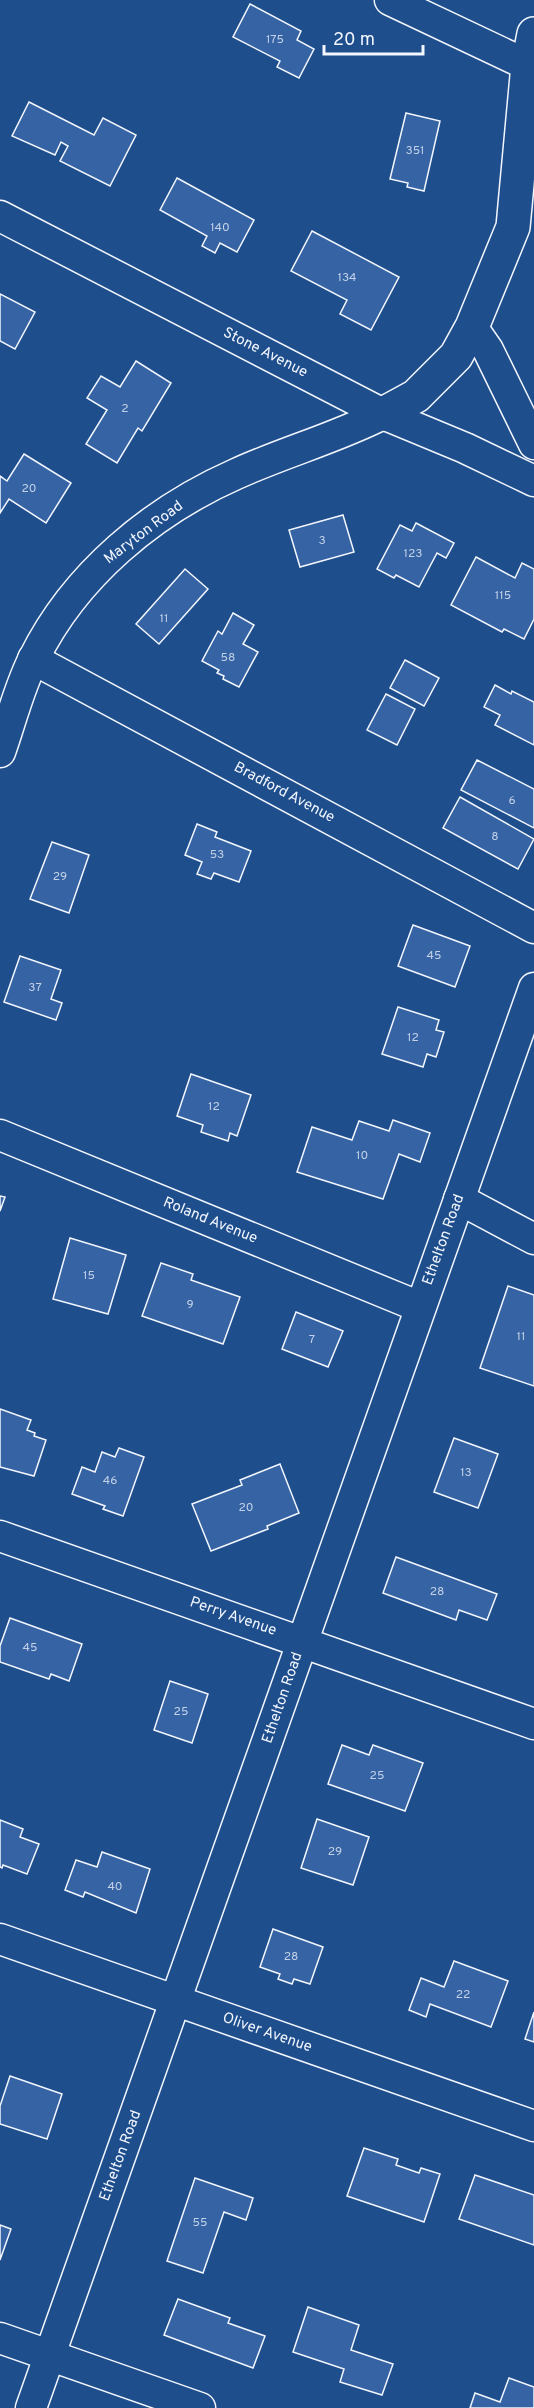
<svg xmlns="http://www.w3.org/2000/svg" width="534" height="2408" font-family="Overpass,sans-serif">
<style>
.building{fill:#3563a3;stroke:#f2f6ff;stroke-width:1.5}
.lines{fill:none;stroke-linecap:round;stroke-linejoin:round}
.minor-casing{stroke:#f2f6ff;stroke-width:33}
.tertiary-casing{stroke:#f2f6ff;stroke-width:36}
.minor{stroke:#1f4e8c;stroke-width:30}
.tertiary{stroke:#1f4e8c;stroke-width:33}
.labels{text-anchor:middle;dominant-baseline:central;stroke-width:4.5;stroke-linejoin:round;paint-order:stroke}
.number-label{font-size:12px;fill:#c3d1e8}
.street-label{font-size:15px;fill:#f2f6ff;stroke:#1f4e8c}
</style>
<rect width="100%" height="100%" fill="#1f4e8c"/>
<!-- building -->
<g class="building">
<path d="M250,4L301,31L297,40L314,49L299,78L277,67L280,61L233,37Z"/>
<path d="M29,102L94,135L103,118L136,135L110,186L60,161L68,146L61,142L55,155L12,136Z"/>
<path d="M406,113L440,121L424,191L407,187L408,183L390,179Z"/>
<path d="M177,178L254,220L237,252L220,243L215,253L202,246L207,236L160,210Z"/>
<path d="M312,231L399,277L371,330L340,314L347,300L291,271Z"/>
<path d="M0,294L35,312L15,349L0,341Z"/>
<path d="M136,361L171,383L142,431L138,428L117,463L86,444L107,410L87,398L101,376L120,387Z"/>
<path d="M24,454L71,483L46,523L9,499L0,513V476L7,481Z"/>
<path d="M343,515L354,552L300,567L289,530Z"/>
<path d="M416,523L454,543L446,558L437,553L419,587L396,575L394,578L377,569L400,525L412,531Z"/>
<path d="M476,557L515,578L522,563L534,569V619L524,639L504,629L502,632L451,605Z"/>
<path d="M185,569L208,589L159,644L136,624Z"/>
<path d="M233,613L254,625L243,644L258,652L239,687L223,679L224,676L217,673L219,670L202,661L218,631L222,634Z"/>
<path d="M405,660L439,678L424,706L390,688Z"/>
<path d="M495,685L511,694L512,691L534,702V745L495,725L500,715L484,707Z"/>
<path d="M386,694L415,709L397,745L367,730Z"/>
<path d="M477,760L534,789V828L461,790Z"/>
<path d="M460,797L534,839L518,869L443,828Z"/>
<path d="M197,824L217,832L215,837L251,851L239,882L214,873L211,879L197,874L202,862L185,855Z"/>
<path d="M52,842L89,855L69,913L30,899Z"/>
<path d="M413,925L470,946L455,987L398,966Z"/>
<path d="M20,956L61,970L51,999L62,1003L56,1020L4,1002Z"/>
<path d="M398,1007L439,1020L436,1030L444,1032L436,1057L427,1054L423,1067L382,1054Z"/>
<path d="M191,1074L251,1095L237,1136L230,1133L228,1141L201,1132L203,1125L177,1116Z"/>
<path d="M393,1120L430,1133L420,1162L399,1154L383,1199L297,1172L312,1127L352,1140L359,1121L389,1131Z"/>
<path d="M0,1196L5,1197L0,1211Z"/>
<path d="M70,1238L126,1255L108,1314L53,1299Z"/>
<path d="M161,1263L193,1274L191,1280L240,1297L223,1344L142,1316Z"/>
<path d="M508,1286L534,1295V1386L480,1368Z"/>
<path d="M296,1312L343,1331L328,1367L282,1349Z"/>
<path d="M0,1409L31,1420L27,1430L35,1433L34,1436L46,1440L34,1476L0,1467Z"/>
<path d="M454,1438L498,1454L478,1508L434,1492Z"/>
<path d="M119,1448L144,1457L123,1516L103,1509L105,1506L72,1494L82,1467L95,1472L102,1452L115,1457Z"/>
<path d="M280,1464L299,1513L267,1526L268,1529L211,1551L192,1504L242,1485L240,1480Z"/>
<path d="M396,1557L497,1594L487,1620L459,1610L456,1620L383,1593Z"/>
<path d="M10,1618L82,1644L69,1681L51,1674L49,1679L0,1662V1646Z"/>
<path d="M170,1681L208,1694L192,1743L154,1730Z"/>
<path d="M342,1745L369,1755L373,1745L423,1763L405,1811L328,1784Z"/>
<path d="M317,1819L369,1837L353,1885L301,1868Z"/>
<path d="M0,1820L23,1829L20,1837L39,1844L27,1874L3,1865L2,1868L0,1867Z"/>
<path d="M102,1852L150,1869L136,1913L85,1892L83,1897L65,1890L76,1860L97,1867Z"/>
<path d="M273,1929L323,1947L310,1984L294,1979L292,1984L278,1979L280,1974L260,1967Z"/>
<path d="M454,1961L508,1981L491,2027L430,2004L426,2017L409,2010L421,1978L444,1987Z"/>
<path d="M534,2012V2042L525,2039Z"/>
<path d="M10,2076L62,2094L47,2139L0,2124V2106Z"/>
<path d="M364,2148L398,2159L396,2165L419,2173L421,2168L440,2174L424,2222L347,2196Z"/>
<path d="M475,2175L534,2195V2245L459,2219Z"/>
<path d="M195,2178L253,2198L246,2220L224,2212L203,2273L167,2261Z"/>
<path d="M0,2225L11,2229L0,2260Z"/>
<path d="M178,2299L230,2318L228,2323L265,2336L253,2368L164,2335Z"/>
<path d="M308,2307L359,2325L351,2350L393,2364L382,2395L340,2382L344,2369L293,2352Z"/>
<path d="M509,2378L534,2387V2408H470L475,2393L500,2402Z"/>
</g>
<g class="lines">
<defs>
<g id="minor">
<path d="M390,0L534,68"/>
<path d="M0,216L383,414L465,448L534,481"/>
<path d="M472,327L488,350L534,444"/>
<path d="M33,659L534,928"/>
<path d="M0,752C11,721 19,687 34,658C75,575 152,511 236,474C284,452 336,438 383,414"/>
<path d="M0,1135L420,1307"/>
<path d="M459,1199L534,1239"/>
<path d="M0,1536L534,1724"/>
<path d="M0,1939L534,2126"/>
<path d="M0,2338L200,2408"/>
<path d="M31,2408L534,988"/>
</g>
<path id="tertiary" d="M383,414L416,396L456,356L472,327L513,227L528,65L534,34"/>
</defs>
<!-- minor casing -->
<use href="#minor" class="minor-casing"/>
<!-- tertiary casing -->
<use href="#tertiary" class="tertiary-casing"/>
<!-- minor -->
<use href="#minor" class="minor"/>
<!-- tertiary -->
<use href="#tertiary" class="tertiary"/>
</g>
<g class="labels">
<!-- number labels -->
<g class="number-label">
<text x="275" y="40">175</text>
<text x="415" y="151">351</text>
<text x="220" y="228">140</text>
<text x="347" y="278">134</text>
<text x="125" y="409">2</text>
<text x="29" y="489">20</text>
<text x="322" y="541">3</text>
<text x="413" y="554">123</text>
<text x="503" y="596">115</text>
<text x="164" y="619">11</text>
<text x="228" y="658">58</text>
<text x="512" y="801">6</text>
<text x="495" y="837">8</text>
<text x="217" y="855">53</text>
<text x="60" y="877">29</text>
<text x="434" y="956">45</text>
<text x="35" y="988">37</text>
<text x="413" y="1038">12</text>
<text x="214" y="1107">12</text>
<text x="362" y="1156">10</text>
<text x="89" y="1276">15</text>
<text x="190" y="1305">9</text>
<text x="521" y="1337">11</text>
<text x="312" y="1340">7</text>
<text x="466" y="1473">13</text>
<text x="110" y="1481">46</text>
<text x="246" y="1508">20</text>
<text x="437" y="1592">28</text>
<text x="30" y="1648">45</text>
<text x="181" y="1712">25</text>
<text x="377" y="1776">25</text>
<text x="335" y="1852">29</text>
<text x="115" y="1887">40</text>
<text x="291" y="1957">28</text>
<text x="463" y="1995">22</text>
<text x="200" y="2223">55</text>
</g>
<!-- street labels -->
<g class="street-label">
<text transform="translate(265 353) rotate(27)">Stone Avenue</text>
<text transform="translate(144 533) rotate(-37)">Maryton Road</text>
<text transform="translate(284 793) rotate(28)">Bradford Avenue</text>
<text transform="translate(210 1221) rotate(22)">Roland Avenue</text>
<text transform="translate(444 1240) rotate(-70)">Ethelton Road</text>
<text transform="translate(233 1617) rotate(19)">Perry Avenue</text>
<text transform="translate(283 1698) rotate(-71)">Ethelton Road</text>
<text transform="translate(267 2033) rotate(19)">Oliver Avenue</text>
<text transform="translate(121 2156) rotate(-70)">Ethelton Road</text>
</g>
</g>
<!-- scale -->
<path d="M324 45v9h99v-9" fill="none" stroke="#f2f6ff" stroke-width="3"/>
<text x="333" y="45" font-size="18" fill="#f2f6ff" stroke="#1f4e8c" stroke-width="4.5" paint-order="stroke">20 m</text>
</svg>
